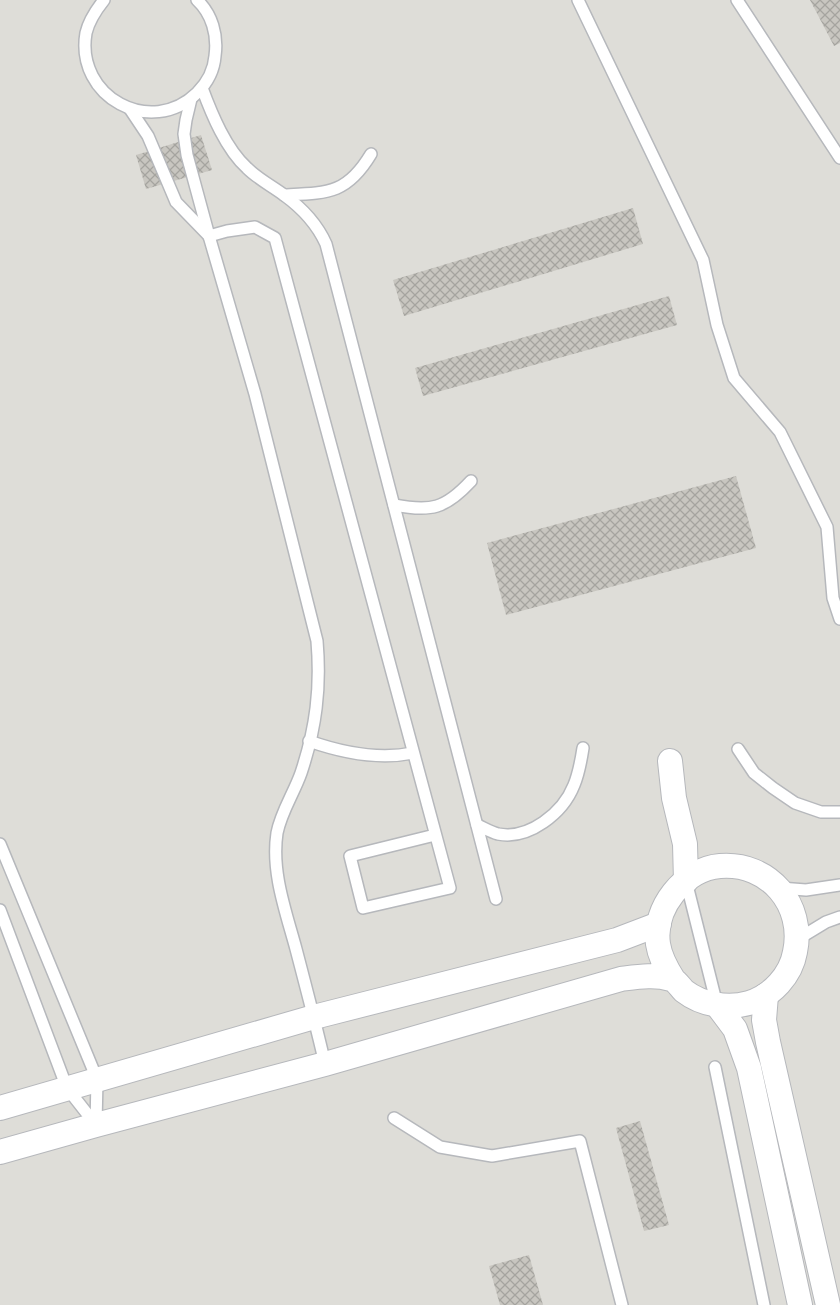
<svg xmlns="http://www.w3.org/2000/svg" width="840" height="1305" font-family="'DM Sans',sans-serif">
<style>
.industrial{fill:#deddd8}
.building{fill:url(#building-cross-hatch)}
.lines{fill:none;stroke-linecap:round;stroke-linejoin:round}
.lane-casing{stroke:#b6b8bc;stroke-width:14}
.street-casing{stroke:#b6b8bc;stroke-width:26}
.lane{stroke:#fff;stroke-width:11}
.street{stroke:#fff;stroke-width:24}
</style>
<defs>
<pattern id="building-cross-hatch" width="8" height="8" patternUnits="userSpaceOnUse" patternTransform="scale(1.25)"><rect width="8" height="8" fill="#c8c6c0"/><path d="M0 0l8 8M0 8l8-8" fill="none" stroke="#a5a49f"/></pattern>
</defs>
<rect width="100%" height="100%" fill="#edebe3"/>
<!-- industrial -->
<rect class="industrial" x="0" y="0" width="840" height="1305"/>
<!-- building -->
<g class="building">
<path d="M810,0H840V43L834,46Z"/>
<path d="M201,135L212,170L146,189L136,155Z"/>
<path d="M633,208L643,244L404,316L393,280Z"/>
<path d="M669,296L677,325L423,396L415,368Z"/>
<path d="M736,476L756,548L506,615L487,543Z"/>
<path d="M640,1121L669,1225L644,1231L616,1128Z"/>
<path d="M529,1255L543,1305H500L489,1266Z"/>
</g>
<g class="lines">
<defs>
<g id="lane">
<path d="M104,0C96,10 89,20 86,33C75,97 151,138 197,93C207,83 214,70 215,56C218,35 212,14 197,0"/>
<path d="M578,0L703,260L717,325L734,378L780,432L827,527L833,598L840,619"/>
<path d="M737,0L840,158"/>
<path d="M202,88C212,115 226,149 247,168C258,179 272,186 284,195C302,208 317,224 326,244L496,899"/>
<path d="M191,99L186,120L184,134L187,155L209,236L255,394L317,641C321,688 316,728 301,773C294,793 281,812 277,833C271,872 286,912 296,949C306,987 316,1025 325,1064"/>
<path d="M130,109L148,136L176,202L208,235"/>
<path d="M284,195C328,193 347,194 371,154"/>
<path d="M209,236L227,231L255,227L275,238L450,888L363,908L350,856L435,835"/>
<path d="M394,505C431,512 445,509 471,481"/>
<path d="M309,741C343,753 378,760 413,753"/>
<path d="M738,749L754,773L773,788L795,803L821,812H840"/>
<path d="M477,825C484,828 491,832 498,834C529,840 563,813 574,785C579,773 581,761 583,748"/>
<path d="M0,844L97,1079L96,1125"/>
<path d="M686,881L717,1005"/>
<path d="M780,888L806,890L840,885"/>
<path d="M0,910L67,1088L96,1125"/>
<path d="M798,939L826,922L840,917"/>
<path d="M715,1067L764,1305"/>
<path d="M394,1118L440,1147L492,1156L580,1141L622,1305"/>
</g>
<g id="street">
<path d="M670,761L674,798L685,844L686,881"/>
<path d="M766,995L764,1020L768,1042L828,1305"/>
<path d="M717,1005L735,1029L749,1068L800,1305"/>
<path d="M0,1108L314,1017L617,940L659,924"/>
<path d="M0,1152L96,1125L325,1064L621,979C637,977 655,974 671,979C676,980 680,987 684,991C702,1005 728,1009 749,1003C772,996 791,975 795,952C805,905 769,862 720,866C684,869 653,908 658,944C660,957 666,968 673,979"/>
</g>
</defs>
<!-- lane casing -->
<use href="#lane" class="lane-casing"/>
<!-- street casing -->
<use href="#street" class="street-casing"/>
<!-- lane -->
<use href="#lane" class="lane"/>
<!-- street -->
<use href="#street" class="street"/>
</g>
</svg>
